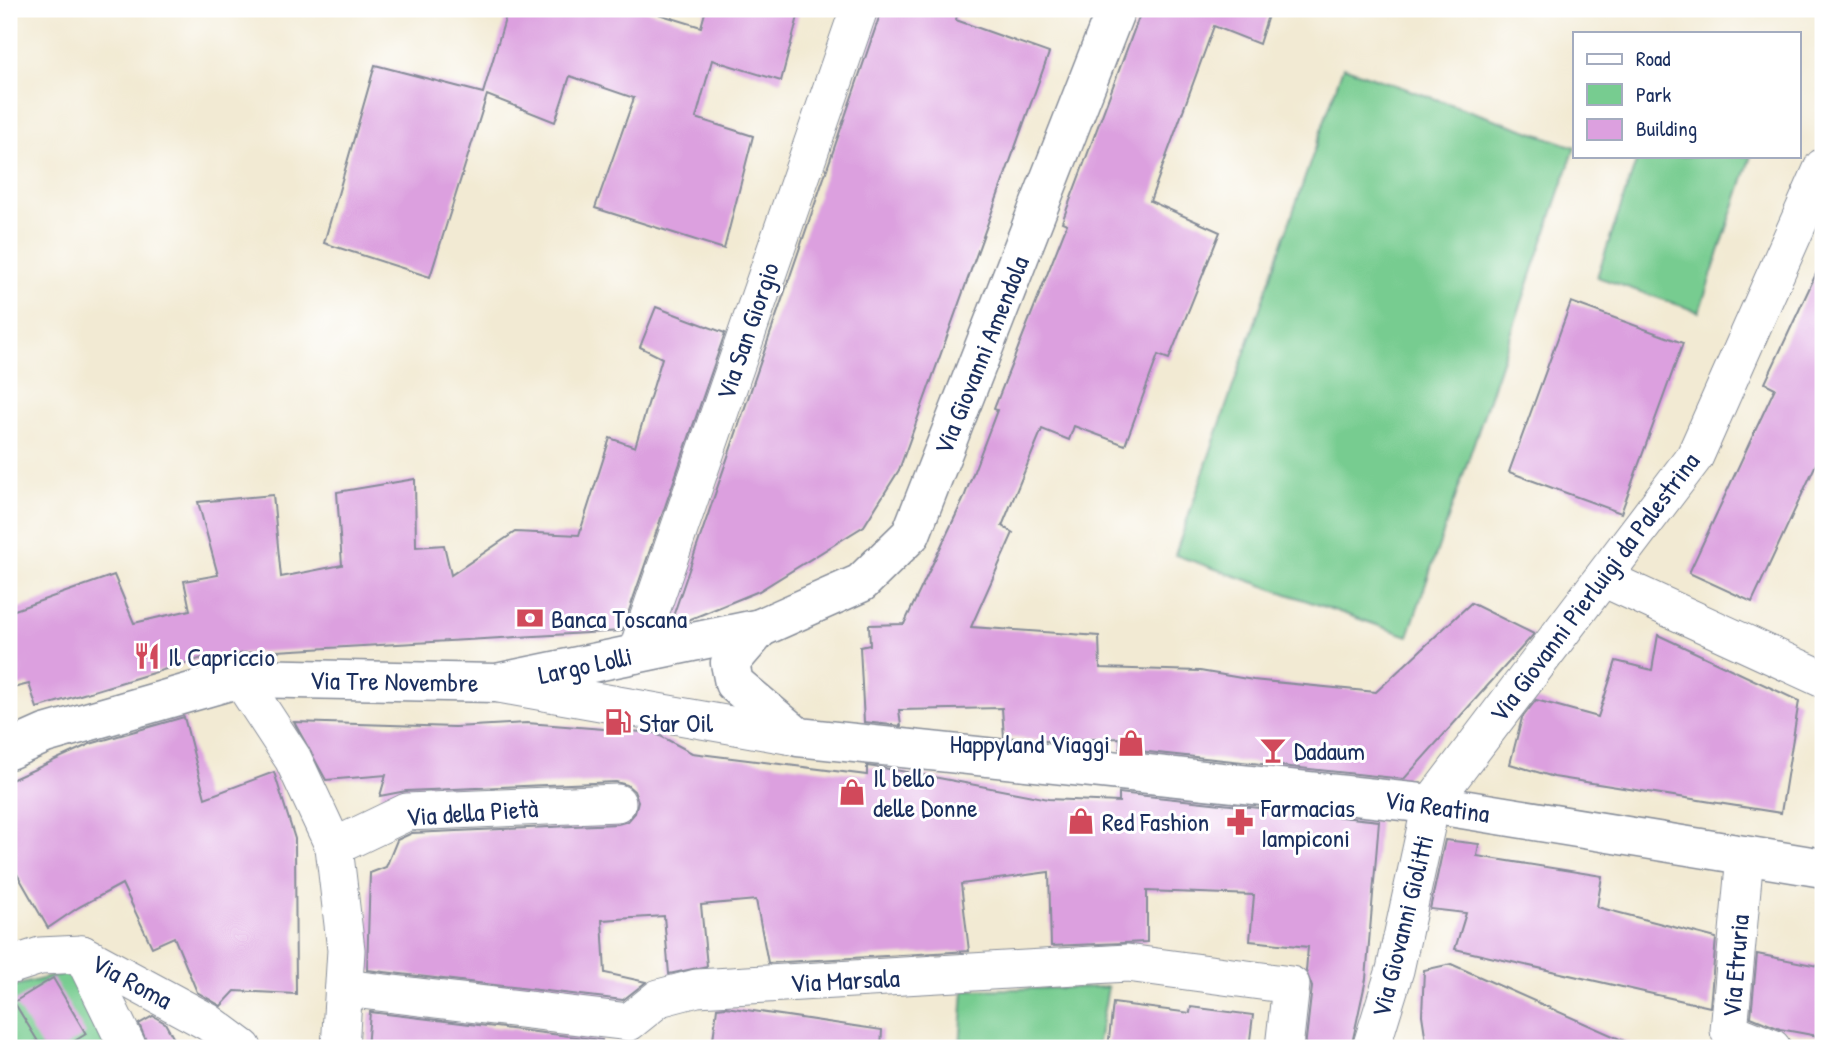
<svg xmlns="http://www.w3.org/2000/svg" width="1832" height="1057" font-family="'Patrick Hand',sans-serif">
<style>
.green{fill:#77cc90;stroke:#497e77;stroke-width:2}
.building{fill:#dca0df}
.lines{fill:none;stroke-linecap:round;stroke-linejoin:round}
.minor-casing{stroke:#868c98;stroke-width:39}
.major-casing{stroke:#868c98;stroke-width:41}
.minor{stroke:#fff;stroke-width:37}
.major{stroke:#fff;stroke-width:38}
.labels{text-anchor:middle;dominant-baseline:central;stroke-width:6;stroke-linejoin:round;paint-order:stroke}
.street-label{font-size:26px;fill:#1b2f5e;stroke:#fff}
.poi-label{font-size:26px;fill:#1b2f5e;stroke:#fff;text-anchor:start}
</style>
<rect width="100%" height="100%" fill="#fff"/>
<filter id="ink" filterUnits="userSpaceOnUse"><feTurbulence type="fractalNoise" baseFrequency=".0143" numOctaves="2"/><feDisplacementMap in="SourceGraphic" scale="14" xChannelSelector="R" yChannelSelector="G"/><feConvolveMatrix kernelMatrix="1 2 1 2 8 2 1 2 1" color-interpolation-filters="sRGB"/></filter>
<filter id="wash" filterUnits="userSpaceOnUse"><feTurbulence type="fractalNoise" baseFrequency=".00686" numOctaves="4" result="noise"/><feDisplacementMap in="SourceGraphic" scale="28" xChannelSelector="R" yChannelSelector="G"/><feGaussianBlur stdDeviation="1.57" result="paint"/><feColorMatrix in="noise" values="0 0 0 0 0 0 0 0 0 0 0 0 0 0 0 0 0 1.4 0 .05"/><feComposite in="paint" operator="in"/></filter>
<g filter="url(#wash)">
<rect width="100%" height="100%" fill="#f2ead3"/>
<!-- green -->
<g class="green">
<path d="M1343,67L1575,147L1408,636L1175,555Z"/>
<path d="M1638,156H1751L1699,312L1597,277Z"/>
<path d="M71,972L107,1048H9V987Z"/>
<path d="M1108,987L1097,1048H960L964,990Z"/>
</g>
<g id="blocks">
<!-- building -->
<g class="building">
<path d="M508,9H642L701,27L706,9H800L781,81L712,60L696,118L753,136L724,249L595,208L634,98L570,76L555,122L487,95L430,277L324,243L375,65L483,93Z"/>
<path d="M882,9H958L956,20L1049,53L899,470L864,526L759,591L686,621L670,625Z"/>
<path d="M1142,9H1270L1259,44L1214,26L1150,201L1220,232L1169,359L1158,355L1125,445L1074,426L1069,440L1042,429L1002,526L1013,533L971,627L1099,636L1100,668L1200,671L1253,680L1376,692L1471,603L1534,634L1404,779L1120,749V738L1046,741L1004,737L1002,708L899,710L901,726L864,722L860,647L870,645L869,625L904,624L963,500L997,410L994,409L1067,224L1062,222Z"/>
<path d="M1823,259V449L1752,602L1689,573L1775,388L1765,383Z"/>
<path d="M1571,302L1683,343L1621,513L1509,472Z"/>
<path d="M656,307L725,333L622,631L243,653L212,663L209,656L37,708L29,684L9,689V612L114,575L134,623L190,610L184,581L218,575L198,502L273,495L281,577L342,565L337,492L415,479L416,547L444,545L451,575L515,532L579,535L610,438L635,447L662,358L640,347Z"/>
<path d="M1658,635L1799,701L1781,813L1554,777L1510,764L1522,718L1536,700L1598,717L1616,661L1652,670Z"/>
<path d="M184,717L205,798L274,772L295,839L296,994L235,991L221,1006L197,992L174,937L152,947L122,884L79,907L48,928L9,860V781L90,744Z"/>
<path d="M294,722L455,727L527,723L655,733L692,753L867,775V766L889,769L907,772V775L918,774L1048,799L1119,802V793L1379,821L1366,979L1351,1048H1305L1312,987L1306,971L1308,947L1250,941L1254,895L1147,891V942L1051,946L1049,872L961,884L969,951L768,963L756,900L701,905L707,966L669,974L664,916L602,920L605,973L646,982L623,1000L367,970L370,873L386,867L397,840L412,833L618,824L628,821L635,813L638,801L634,791L627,785L616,782L406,791L380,796L386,775L326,780Z"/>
<path d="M1445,840L1479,844L1477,856L1602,876L1597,907L1716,938L1710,1007L1455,949L1466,913L1430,909Z"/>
<path d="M1757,954L1823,967V1037L1780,1029L1751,1017Z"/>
<path d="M1451,964L1640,1048H1427L1422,1015L1424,970Z"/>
<path d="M53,978L86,1034L63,1048H42L14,1002Z"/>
<path d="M1113,1003L1190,1013L1191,1007L1253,1015L1249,1048H1108Z"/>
<path d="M726,1007L882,1030L881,1048H712L717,1008Z"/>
<path d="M370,1012L602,1040L601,1048H367Z"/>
<path d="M153,1016L165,1023L179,1048H149L139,1024Z"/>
</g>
</g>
</g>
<g filter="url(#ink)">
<use href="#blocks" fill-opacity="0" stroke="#868c98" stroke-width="2"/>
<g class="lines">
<defs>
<g id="minor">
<path d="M1603,578L1823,679"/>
<path d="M636,654L859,9"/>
<path d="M240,678L293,759L334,847L346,950L340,1048"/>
<path d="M499,684L798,737"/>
<path d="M334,847L407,812L617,803"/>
<path d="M1745,855L1729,1031L1772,1048"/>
<path d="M82,954L128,1048"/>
<path d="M9,966L40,956L82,954L208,1022L243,1048"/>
<path d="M344,988L629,1022L659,998L697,988L1127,963L1291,985L1284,1048"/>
<path d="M1371,1048L1395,970L1431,804L1695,456L1823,167"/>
</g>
<g id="major">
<path d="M760,628L730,663L734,683L798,737L1431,804L1823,868"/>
<path d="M9,750L45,734L240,678L496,683L760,628L861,583L911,534L1116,9"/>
</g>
</defs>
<!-- minor casing -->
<use href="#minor" class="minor-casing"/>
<!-- major casing -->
<use href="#major" class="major-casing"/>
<!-- minor -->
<use href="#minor" class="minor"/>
<!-- major -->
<use href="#major" class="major"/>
</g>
</g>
<!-- icons -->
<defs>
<symbol id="bank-bare" viewBox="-9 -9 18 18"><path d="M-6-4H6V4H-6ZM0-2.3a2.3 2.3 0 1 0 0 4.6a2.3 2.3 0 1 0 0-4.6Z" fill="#d1495b" stroke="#fff" stroke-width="2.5" paint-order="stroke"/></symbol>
<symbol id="restaurant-bare" viewBox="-9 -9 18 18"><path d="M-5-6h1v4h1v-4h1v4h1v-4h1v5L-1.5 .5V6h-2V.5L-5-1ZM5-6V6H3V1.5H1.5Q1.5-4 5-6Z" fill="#d1495b" stroke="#fff" stroke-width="2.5" paint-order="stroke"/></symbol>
<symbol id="fuel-bare" viewBox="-9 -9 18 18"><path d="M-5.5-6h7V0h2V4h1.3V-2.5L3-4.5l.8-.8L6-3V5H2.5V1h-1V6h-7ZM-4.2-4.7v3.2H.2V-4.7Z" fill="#d1495b" stroke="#fff" stroke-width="2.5" paint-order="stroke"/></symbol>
<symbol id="shop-bare" viewBox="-9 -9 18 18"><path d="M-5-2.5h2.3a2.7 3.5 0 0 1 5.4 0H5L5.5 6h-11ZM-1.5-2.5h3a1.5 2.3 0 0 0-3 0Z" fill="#d1495b" stroke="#fff" stroke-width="2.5" paint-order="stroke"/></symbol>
<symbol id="bar-bare" viewBox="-9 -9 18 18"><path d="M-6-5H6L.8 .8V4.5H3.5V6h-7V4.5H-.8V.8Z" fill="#d1495b" stroke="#fff" stroke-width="2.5" paint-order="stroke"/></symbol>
<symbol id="pharmacy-bare" viewBox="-9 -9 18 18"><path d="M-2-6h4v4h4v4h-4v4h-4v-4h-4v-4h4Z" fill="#d1495b" stroke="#fff" stroke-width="2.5" paint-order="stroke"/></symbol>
</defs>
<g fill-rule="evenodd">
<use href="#bank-bare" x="511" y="599" width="38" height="38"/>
<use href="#restaurant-bare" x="128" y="637" width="38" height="38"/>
<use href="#fuel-bare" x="599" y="703" width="38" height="38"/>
<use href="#shop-bare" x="1112" y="724" width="38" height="38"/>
<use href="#bar-bare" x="1254" y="731" width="38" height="38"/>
<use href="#shop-bare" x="833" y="773" width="38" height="38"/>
<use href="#shop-bare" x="1062" y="802" width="38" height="38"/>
<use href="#pharmacy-bare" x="1221" y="803" width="38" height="38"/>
</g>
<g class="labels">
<!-- street labels -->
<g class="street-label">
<text transform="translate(747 331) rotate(-71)">Via San Giorgio</text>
<text transform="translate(981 355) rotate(-68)">Via Giovanni Amendola</text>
<text transform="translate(1594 587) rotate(-53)">Via Giovanni Pierluigi da Palestrina</text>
<text transform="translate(585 665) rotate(-12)">Largo Lolli</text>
<text transform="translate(394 681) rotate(1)">Via Tre Novembre</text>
<text transform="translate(1437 806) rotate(8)">Via Reatina</text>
<text transform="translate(472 812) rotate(-4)">Via della Pietà</text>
<text transform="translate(1402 926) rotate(-76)">Via Giovanni Giolitti</text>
<text transform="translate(1735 966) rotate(-85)">Via Etruria</text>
<text transform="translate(845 980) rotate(-3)">Via Marsala</text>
<text transform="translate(132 981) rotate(28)">Via Roma</text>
</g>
<!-- poi labels -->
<g class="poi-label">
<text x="551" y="618">Banca Toscana</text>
<text x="168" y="656">Il Capriccio</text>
<text x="639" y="722">Star Oil</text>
<text x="1110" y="743" text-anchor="end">Happyland Viaggi</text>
<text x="1294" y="750">Dadaum</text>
<text x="873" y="777">Il bello<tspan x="873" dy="30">delle Donne</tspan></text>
<text x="1261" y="807">Farmacias<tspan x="1261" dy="30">Iampiconi</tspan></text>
<text x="1102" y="821">Red Fashion</text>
</g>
</g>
<!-- margin -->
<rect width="1832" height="1057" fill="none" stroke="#fff" stroke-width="35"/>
<!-- legend -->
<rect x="1573" y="32" width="228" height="126" fill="#ffffff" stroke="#a4acbf" stroke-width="2"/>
<rect x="1587" y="54" width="35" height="10" fill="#ffffff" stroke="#a4acbf" stroke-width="2"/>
<text x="1636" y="66" font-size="21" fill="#1b2f5e">Road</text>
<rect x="1587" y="84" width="35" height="21" fill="#77cc90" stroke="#a4acbf" stroke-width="2"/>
<text x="1636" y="102" font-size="21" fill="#1b2f5e">Park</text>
<rect x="1587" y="119" width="35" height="21" fill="#dca0df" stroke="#a4acbf" stroke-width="2"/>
<text x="1636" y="136" font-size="21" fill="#1b2f5e">Building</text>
</svg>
